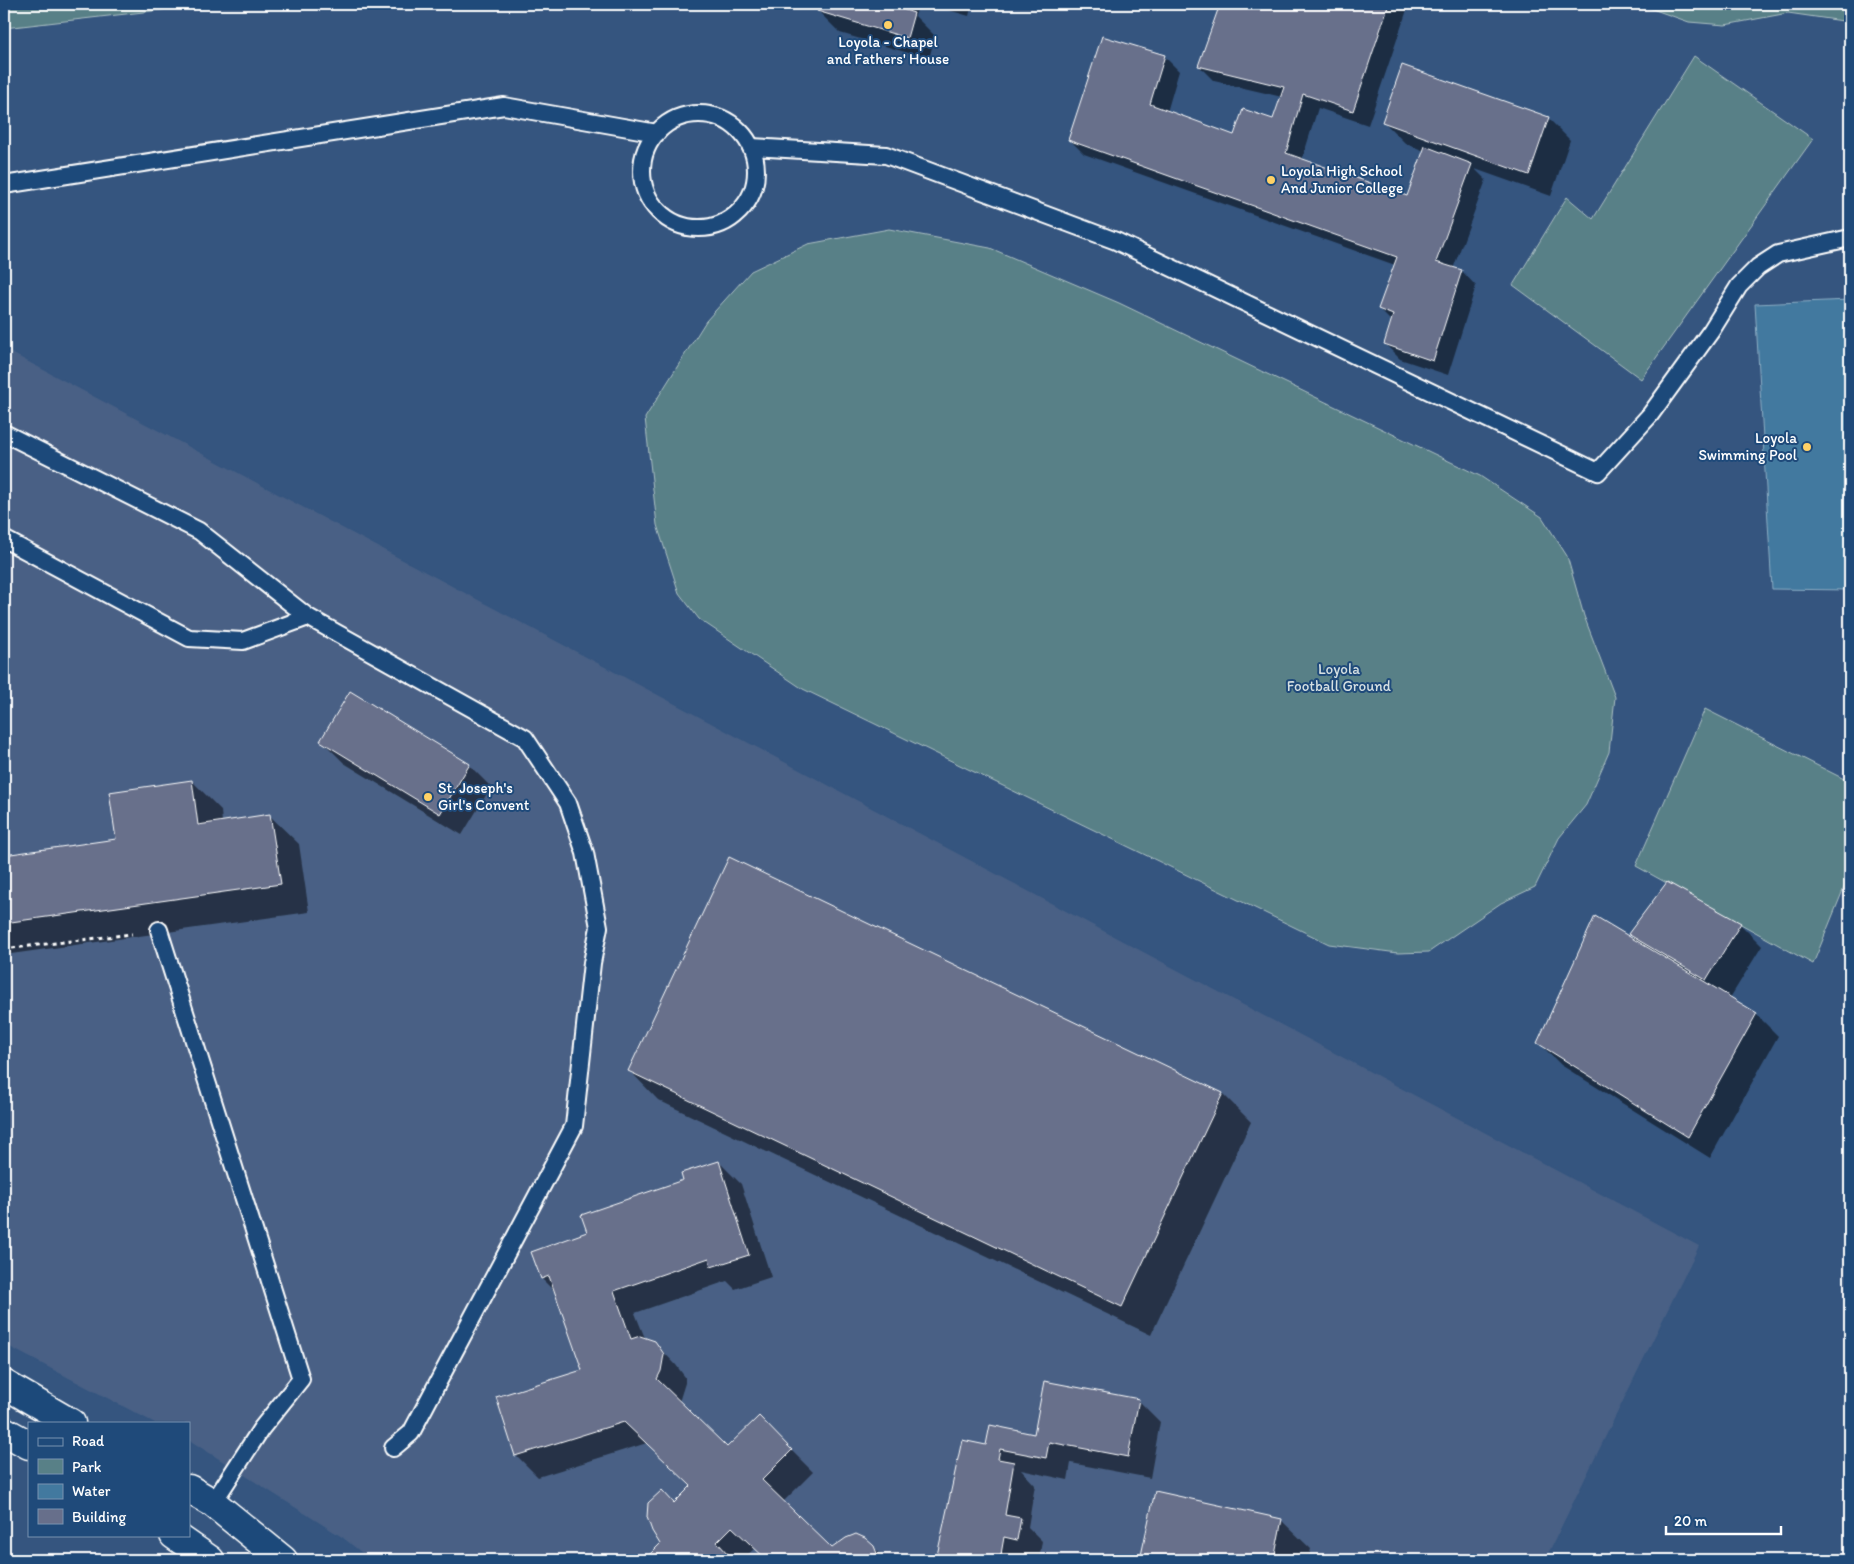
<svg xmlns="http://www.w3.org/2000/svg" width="1854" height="1564" font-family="Itim,sans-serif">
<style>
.built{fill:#486085}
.green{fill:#588087;stroke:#acc0c3}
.water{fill:#42799f;stroke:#8eafc5}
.shadow{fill:#0007}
.building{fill:#676f8b;stroke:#fff}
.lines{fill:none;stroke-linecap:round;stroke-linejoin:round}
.service-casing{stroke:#fff;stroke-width:20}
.secondary-casing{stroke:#fff;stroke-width:31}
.path{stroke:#fff;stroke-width:3;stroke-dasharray:4 4;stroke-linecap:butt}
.service{stroke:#1f4a7a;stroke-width:16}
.secondary{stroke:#1f4a7a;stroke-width:28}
.poi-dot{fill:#ffd166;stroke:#1f4a7a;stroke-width:2}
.labels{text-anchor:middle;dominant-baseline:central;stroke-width:4;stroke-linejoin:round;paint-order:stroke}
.poi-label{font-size:15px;fill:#fff;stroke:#1f4a7a;text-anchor:start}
.park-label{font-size:15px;fill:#d5dfe1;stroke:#1f4a7a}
</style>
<rect width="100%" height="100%" fill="#35557f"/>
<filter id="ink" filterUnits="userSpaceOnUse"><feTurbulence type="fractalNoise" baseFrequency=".02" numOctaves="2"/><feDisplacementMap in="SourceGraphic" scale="10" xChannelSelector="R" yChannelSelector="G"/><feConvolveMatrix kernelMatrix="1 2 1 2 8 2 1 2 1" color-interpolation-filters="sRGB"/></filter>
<g filter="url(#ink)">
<!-- built -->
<path class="built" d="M4,349L1699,1246L1545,1560H371L342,1537L189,1440V1423H155L4,1344Z"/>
<!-- green -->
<g class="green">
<path d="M4,4H213L4,28Z"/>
<path d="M1638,4H1850V22L1788,13L1725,25L1689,22Z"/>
<path d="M1694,56L1813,139L1641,379L1513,285L1567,197L1593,219Z"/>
<path d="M889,229L990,248L1119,303L1480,476L1542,517L1567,556L1584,616L1615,697L1609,752L1586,805L1559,838L1535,887L1501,903L1429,952L1398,953L1329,944L803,689L699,619L679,593L657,525L645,418L706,321L751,271L808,244Z"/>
<path d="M1705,709L1850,782V873L1813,964L1636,866Z"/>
</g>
<!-- water -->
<path class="water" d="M1850,300V590L1772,589L1755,304Z"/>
<!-- shadow -->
<g class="shadow">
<path d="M820,4H919L915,16L935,36L929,59L840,33L818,11Z"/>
<path d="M928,4H972L969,16Z"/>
<path d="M1221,4H1409L1368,125L1318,108L1302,160L1408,197L1425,151L1406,144L1384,122L1548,118L1570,140L1551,196L1475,169L1486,180L1453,269L1462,271L1476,286L1448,375L1400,359L1385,344L1392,322L1379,309L1395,265L1084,154L1069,139L1164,56L1179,71L1167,112L1235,136L1274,121L1282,97L1214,81L1199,66Z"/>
<path d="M322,741L469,765L491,787L462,835L344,763Z"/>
<path d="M192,781L221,810L222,823L270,816L299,844L309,912L4,955V856L118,841Z"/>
<path d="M1740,924L1762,946L1730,998L1756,1014L1778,1036L1710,1158L1561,1065L1539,1043L1636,941L1629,934Z"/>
<path d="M630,1071L1223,1094L1251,1122L1151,1335L658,1100Z"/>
<path d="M719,1162L741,1184L771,1277L735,1289L727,1281L635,1313L645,1338L654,1342L676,1365L685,1377V1383L679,1402L727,1449L759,1418L813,1472L783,1502L832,1550L865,1539L887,1560H768L755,1548L742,1560H657L651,1555L661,1545L675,1504L692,1487L647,1443L538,1477L516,1455L584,1371L556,1293L542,1279L588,1232Z"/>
<path d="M1138,1400L1160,1422L1150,1478L1071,1463L1068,1480L1021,1470L1035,1485L1028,1527L1042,1541L1039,1560L1026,1559L1025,1560H938L963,1442L987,1447L1035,1435Z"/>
<path d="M1156,1493L1282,1521L1311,1549L1308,1560H1142Z"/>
</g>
<!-- building -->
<g class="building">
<path d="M819,4H891L890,5L914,13L907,38L817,11Z"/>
<path d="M1220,4H1389L1353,111L1303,94L1286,153L1407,196L1425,146L1472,164L1436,262L1462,270L1433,361L1384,344L1393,315L1378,309L1397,257L1068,140L1102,36L1165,55L1150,104L1234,135L1243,109L1273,119L1284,87L1198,66Z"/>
<path d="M1402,65L1549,117L1529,175L1382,122Z"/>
<path d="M350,691L470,764L440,814L320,741Z"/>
<path d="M192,780L198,825L270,814L281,884L4,923V855L116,839L109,792Z"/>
<path d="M729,857L1223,1093L1122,1307L628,1071Z"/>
<path d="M1667,882L1741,923L1706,980L1628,934Z"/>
<path d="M1595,916L1757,1013L1688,1137L1537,1043Z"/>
<path d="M719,1161L749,1255L711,1267L709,1258L614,1291L631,1339L640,1336L655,1341L664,1354L661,1371L657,1379L727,1447L759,1416L792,1450L762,1480L832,1548L846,1538L856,1534L865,1538L874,1546L878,1556V1560H767L732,1527L717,1542L729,1555L724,1560H655L649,1555L660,1544L652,1531L647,1517L648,1503L662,1490L674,1503L691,1486L624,1422L515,1456L496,1397L582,1370L549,1276L541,1279L531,1252L587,1232L581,1215L683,1180L681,1173Z"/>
<path d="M1044,1381L1139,1399L1128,1457L1049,1442L1046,1458L1000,1449L998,1459L1014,1462L1005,1515L1021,1518L1017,1540L1004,1537L1000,1560H936L962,1440L986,1445L990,1425L1034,1434Z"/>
<path d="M1155,1491L1282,1519L1274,1560H1140Z"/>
</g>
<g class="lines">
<defs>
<g id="service">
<circle cx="699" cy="171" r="57"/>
<path d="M751,147L886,155L1116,241L1598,472L1650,415L1711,331L1739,286L1758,267L1778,254L1850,238"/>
<path d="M4,185L504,106L657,133"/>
<path d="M4,433L199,531L308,617L525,738L568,803L585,853L599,927L592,963L574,1126L411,1433L393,1448"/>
<path d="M4,539L189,638L243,641L308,617"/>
<path d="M159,930L301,1379L261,1429L213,1503"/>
</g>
<g id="secondary">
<path d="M4,1384L71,1423"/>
<path d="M4,1431L29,1445"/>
<path d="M189,1489L213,1503L283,1560"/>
<path d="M174,1535L210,1560"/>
</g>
</defs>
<!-- service casing -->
<use href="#service" class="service-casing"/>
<!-- secondary casing -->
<use href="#secondary" class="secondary-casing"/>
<!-- path -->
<path class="path" d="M4,949L132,934"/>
<!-- service -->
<use href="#service" class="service"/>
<!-- secondary -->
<use href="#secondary" class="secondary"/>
</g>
</g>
<!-- markers -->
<g class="poi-dot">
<circle cx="888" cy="25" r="5"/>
<circle cx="1271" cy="180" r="5"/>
<circle cx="1807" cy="447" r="5"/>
<circle cx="428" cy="797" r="5"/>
</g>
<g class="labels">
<!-- poi labels -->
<g class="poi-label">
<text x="888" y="42" text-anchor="middle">Loyola - Chapel<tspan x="888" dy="17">and Fathers' House</tspan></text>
<text x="1281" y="171">Loyola High School<tspan x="1281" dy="17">And Junior College</tspan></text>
<text x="1797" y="438" text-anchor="end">Loyola<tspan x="1797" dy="17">Swimming Pool</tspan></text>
<text x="438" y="788">St. Joseph's<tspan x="438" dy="17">Girl's Convent</tspan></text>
</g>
<!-- park labels -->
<g class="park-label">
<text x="1339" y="669">Loyola<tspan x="1339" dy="17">Football Ground</tspan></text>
</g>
</g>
<!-- margin -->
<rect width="1854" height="1564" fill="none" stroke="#1f4a7a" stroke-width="20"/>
<rect x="10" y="10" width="1834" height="1544" fill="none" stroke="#fff" stroke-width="2" filter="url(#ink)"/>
<!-- legend -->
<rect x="28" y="1422" width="162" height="115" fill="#1f4a7a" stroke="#7992af"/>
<rect x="38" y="1438" width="25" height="8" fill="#1f4a7a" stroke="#7992af"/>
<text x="72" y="1446" font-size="15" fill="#ffffff">Road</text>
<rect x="38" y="1459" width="25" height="15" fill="#588087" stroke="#7992af"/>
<text x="72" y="1472" font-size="15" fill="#ffffff">Park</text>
<rect x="38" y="1484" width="25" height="15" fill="#42799f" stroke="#7992af"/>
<text x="72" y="1496" font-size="15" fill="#ffffff">Water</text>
<rect x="38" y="1509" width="25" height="15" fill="#676f8b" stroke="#7992af"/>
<text x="72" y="1522" font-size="15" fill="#ffffff">Building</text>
<!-- scale -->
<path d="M1666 1526v8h115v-8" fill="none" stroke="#ffffff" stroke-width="2.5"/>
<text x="1674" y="1526" font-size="15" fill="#ffffff" stroke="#1f4a7a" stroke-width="4" paint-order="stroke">20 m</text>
</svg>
